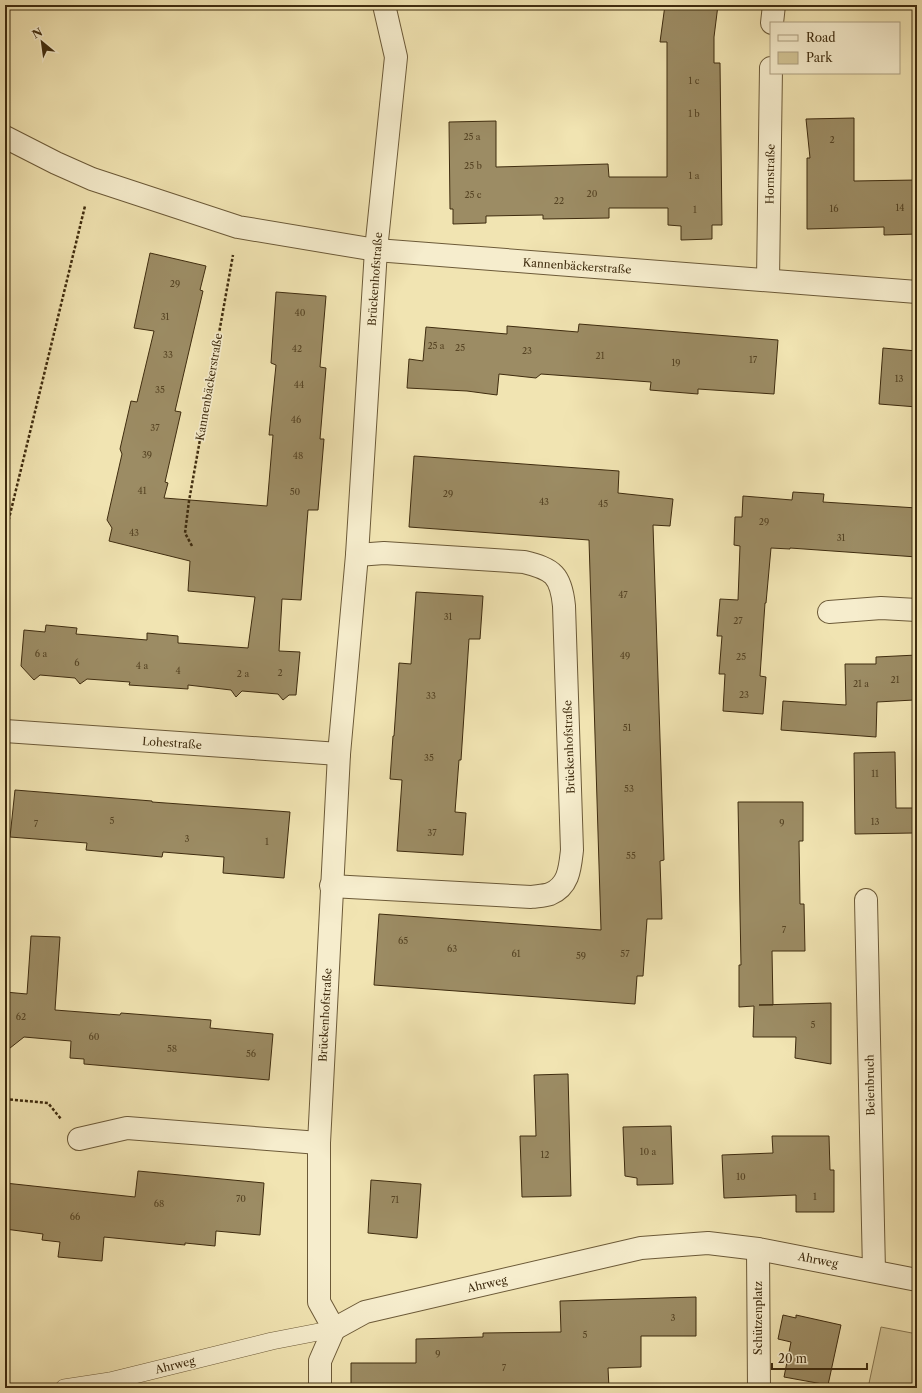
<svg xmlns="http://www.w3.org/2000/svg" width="922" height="1393" font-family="'Libre Caslon Text',serif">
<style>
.green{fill:#d3c596;stroke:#897852}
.building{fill:#9c8c64;stroke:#3f2c0f}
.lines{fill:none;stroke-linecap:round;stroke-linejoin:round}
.lane-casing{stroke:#6c5a38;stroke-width:18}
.street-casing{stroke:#6c5a38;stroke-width:24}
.path{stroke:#3f2c0f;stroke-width:2.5;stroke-dasharray:3 2;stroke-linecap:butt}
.lane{stroke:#f6edcd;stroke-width:17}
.street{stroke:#f6edcd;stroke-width:22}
.labels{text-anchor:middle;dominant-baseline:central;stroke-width:3.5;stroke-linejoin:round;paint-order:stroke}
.number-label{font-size:9px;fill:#564424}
.street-label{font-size:11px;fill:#3f2c0f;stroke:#f6edcd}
</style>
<rect width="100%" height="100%" fill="#f1e4b2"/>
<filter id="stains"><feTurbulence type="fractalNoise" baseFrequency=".005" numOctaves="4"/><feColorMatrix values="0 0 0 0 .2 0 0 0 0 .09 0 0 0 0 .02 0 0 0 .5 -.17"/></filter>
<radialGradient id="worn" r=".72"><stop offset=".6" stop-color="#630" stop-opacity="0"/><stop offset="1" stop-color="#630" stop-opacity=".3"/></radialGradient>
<!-- green -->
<path class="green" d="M881,1327L917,1334V1388H868Z"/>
<!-- building -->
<g class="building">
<path d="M665,5H718L714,37V63H720L722,225H712V239L681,240V226L668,225V208H609V218L543,219V215L486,216V223L453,224V209H450L449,122L496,121V167L608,164L609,177H667V42H660Z"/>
<path d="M854,118V181L917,180V234L884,235V227L807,229V158H810L806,119Z"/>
<path d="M150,253L206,266L200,290L203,291L175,411L181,412L165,482L168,483L164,498L267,506L273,435H269L276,365L271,363L276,292L326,296L320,367L326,368L320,439H324L318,510H308L301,600L282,599L279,651L300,652L296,695H289L283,700L278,694L242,691L236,697L231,690L188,685V689L129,685L130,682L87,679L80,684L75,678L40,675L34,680L21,666L24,630L45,632L46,625L77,628L76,634L147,640V633L178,636V643L248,648L255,597L188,591L190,561L109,541L112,528L107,520L122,454L120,449L131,401L137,402L154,331L134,328Z"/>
<path d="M579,324L778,340L774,394L698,389V394L650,390L651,382L541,374L536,378L499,374L497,395L467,391L407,388L409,359L423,361L426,327L507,334V326L578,332Z"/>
<path d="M883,348L917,351V407L879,404Z"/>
<path d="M414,456L619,471L618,493L673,499L670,526L653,525L664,860L660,861L662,919H647L643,976H637L635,1004L374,985L379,914L601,930L589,540L409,527Z"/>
<path d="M793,492L824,494L823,502L917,508V557L790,548V549L771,548L766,603H765L760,676L766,677L763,714L723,711L725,674H719L722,636H717L720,599L738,600L740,546L734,545L735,517H742L743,496L792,500Z"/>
<path d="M416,592L483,596L480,639H469L461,760H459L455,812L466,813L463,855L397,851L402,780L390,779L393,736H394L399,663L411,664Z"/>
<path d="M917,655V695H914V700L877,702L876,737L781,730L783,701L846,705L845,664H876V657Z"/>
<path d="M895,752L896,808H913V833L855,834L854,753Z"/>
<path d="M15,790L152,801V802L290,812L284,878L223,873L224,857L163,852L162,857L86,850L87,843L10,837Z"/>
<path d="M738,802H803V841H799L800,904H804L805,951H772L773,1005H759L831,1003V1064L795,1058L796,1037H753L754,1006L739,1007V965H741Z"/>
<path d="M31,936L60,937L55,1010L120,1015L121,1013L211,1020L210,1028L273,1034L269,1080L84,1064V1059L70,1058L71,1041L24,1037L5,1052V992L27,994Z"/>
<path d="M568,1074L571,1196L522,1197L520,1136H536L534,1075Z"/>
<path d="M671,1126L673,1184L637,1185V1178L625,1176L623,1127Z"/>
<path d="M772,1136H829L830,1170H834V1212H796V1195L724,1198L722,1155L773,1153Z"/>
<path d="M138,1171L264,1183L260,1235L216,1231L215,1246L185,1243V1245L104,1237L102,1261L58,1257L60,1242L42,1240L43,1234L5,1229V1183L135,1197Z"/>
<path d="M371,1180L421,1184L417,1238L368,1233Z"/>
<path d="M696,1297V1336H641V1367L608,1368L609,1388H351V1363H416V1339L483,1337V1333L561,1332L560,1301Z"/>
<path d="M783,1315L796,1318V1315L841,1325L828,1385L784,1377L791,1342L778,1339Z"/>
</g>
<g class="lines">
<defs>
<path id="lane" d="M64,1388L110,1381L272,1341L334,1329"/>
<g id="street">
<path d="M772,23L774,5"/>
<path d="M5,137L56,163L92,179L238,227L376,250L917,292"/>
<path d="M768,280L771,68"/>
<path d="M829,612L881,608L917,610"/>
<path d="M5,731L339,754"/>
<path d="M331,886L531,897C537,896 544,896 550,894C569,886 570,868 572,850L564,606C561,575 553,569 524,562L384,553L357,555"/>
<path d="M866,900L874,1271"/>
<path d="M79,1139L127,1128L319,1143"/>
<path d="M758,1249L759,1388"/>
<path d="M334,1329L319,1302V1143L339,754L357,555L376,250L396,57L384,5"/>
<path d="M334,1329L365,1312L641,1248L708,1243L758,1249L917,1280"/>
<path d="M320,1388V1361L334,1329"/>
</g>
</defs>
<!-- lane casing -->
<use href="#lane" class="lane-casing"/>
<!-- street casing -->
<use href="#street" class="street-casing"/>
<!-- path -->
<g class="path">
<path d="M5,535L85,206"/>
<path d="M192,546L185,533L189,501L233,255"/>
<path d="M5,1099L48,1103L61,1119"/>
</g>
<!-- lane -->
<use href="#lane" class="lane"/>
<!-- street -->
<use href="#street" class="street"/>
</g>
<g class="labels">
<!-- number labels -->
<g class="number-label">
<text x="694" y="80">1 c</text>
<text x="694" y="113">1 b</text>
<text x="472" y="136">25 a</text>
<text x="832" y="139">2</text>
<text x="473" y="165">25 b</text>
<text x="694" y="175">1 a</text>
<text x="592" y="193">20</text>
<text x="473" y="194">25 c</text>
<text x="559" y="200">22</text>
<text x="900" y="207">14</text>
<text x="834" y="208">16</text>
<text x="695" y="209">1</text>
<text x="175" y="283">29</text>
<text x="300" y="312">40</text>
<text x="165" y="316">31</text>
<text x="436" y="345">25 a</text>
<text x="460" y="347">25</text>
<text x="297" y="348">42</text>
<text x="527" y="350">23</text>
<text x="168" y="354">33</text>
<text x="600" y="355">21</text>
<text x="753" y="359">17</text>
<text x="676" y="362">19</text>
<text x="899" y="378">13</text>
<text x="299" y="384">44</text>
<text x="160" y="389">35</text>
<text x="296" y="419">46</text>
<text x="155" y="427">37</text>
<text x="147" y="454">39</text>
<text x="298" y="455">48</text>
<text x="142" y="490">41</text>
<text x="295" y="491">50</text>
<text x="448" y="493">29</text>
<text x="544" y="501">43</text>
<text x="603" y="503">45</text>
<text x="764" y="521">29</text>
<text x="134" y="532">43</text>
<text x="841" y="537">31</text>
<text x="623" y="594">47</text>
<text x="448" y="616">31</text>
<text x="738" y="620">27</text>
<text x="41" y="653">6 a</text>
<text x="625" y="655">49</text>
<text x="741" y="656">25</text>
<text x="77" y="662">6</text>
<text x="142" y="665">4 a</text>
<text x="178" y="670">4</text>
<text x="280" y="672">2</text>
<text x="243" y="673">2 a</text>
<text x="895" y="679">21</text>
<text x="861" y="683">21 a</text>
<text x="744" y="694">23</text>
<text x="431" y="695">33</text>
<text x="627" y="727">51</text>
<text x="429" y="757">35</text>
<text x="875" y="773">11</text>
<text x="629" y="788">53</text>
<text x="112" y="820">5</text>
<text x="875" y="821">13</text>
<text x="782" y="822">9</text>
<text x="36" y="823">7</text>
<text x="432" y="832">37</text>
<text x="187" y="838">3</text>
<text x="267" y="841">1</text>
<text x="631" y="855">55</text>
<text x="784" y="929">7</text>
<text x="403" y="940">65</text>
<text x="452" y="948">63</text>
<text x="516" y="953">61</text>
<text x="625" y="953">57</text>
<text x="581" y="955">59</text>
<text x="21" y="1016">62</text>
<text x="813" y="1024">5</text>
<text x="94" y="1036">60</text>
<text x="172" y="1048">58</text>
<text x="251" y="1053">56</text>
<text x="648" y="1151">10 a</text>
<text x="545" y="1154">12</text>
<text x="741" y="1176">10</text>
<text x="815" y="1196">1</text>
<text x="241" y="1198">70</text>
<text x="395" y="1199">71</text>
<text x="159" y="1203">68</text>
<text x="75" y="1216">66</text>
<text x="673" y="1317">3</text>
<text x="585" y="1334">5</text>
<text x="438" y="1353">9</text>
<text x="504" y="1367">7</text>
</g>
<!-- street labels -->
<g class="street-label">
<text transform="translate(770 174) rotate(-89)">Hornstraße</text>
<text transform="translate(577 266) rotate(4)">Kannenbäckerstraße</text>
<text transform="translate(375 279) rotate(-86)">Brückenhofstraße</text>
<text transform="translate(209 387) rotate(-80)">Kannenbäckerstraße</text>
<text transform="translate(172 743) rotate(4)">Lohestraße</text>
<text transform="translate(569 747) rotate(-92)">Brückenhofstraße</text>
<text transform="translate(325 1015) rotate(-87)">Brückenhofstraße</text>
<text transform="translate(870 1085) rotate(-91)">Beienbruch</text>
<text transform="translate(818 1260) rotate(11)">Ahrweg</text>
<text transform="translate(487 1284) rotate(-13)">Ahrweg</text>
<text transform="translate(758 1318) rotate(-90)">Schützenplatz</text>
<text transform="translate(175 1365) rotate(-14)">Ahrweg</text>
</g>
</g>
<!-- margin -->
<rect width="922" height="1393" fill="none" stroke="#f1e4b2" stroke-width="20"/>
<rect x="6" y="6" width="910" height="1381" fill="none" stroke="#3f2c0f" stroke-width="2"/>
<rect x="10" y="10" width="902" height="1373" fill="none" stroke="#3f2c0f"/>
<!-- legend -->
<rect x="770" y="22" width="130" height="52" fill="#f6edcd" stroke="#ada081"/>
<rect x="778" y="35" width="20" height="6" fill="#f6edcd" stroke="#ada081"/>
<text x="806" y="42" font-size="12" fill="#3f2c0f">Road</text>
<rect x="778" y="52" width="20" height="12" fill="#d3c596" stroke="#ada081"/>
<text x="806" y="62" font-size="12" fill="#3f2c0f">Park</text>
<!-- north arrow -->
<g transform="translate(42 42) rotate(331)" stroke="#f6edcd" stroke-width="3" paint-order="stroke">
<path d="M0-3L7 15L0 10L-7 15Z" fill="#3f2c0f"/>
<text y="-6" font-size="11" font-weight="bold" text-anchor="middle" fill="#3f2c0f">N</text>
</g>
<!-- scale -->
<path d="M772 1363v6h95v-6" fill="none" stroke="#3f2c0f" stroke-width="2"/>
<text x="778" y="1363" font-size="12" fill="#3f2c0f" stroke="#f6edcd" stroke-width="3" paint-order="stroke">20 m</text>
<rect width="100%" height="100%" filter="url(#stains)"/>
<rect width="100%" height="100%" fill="url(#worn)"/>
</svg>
